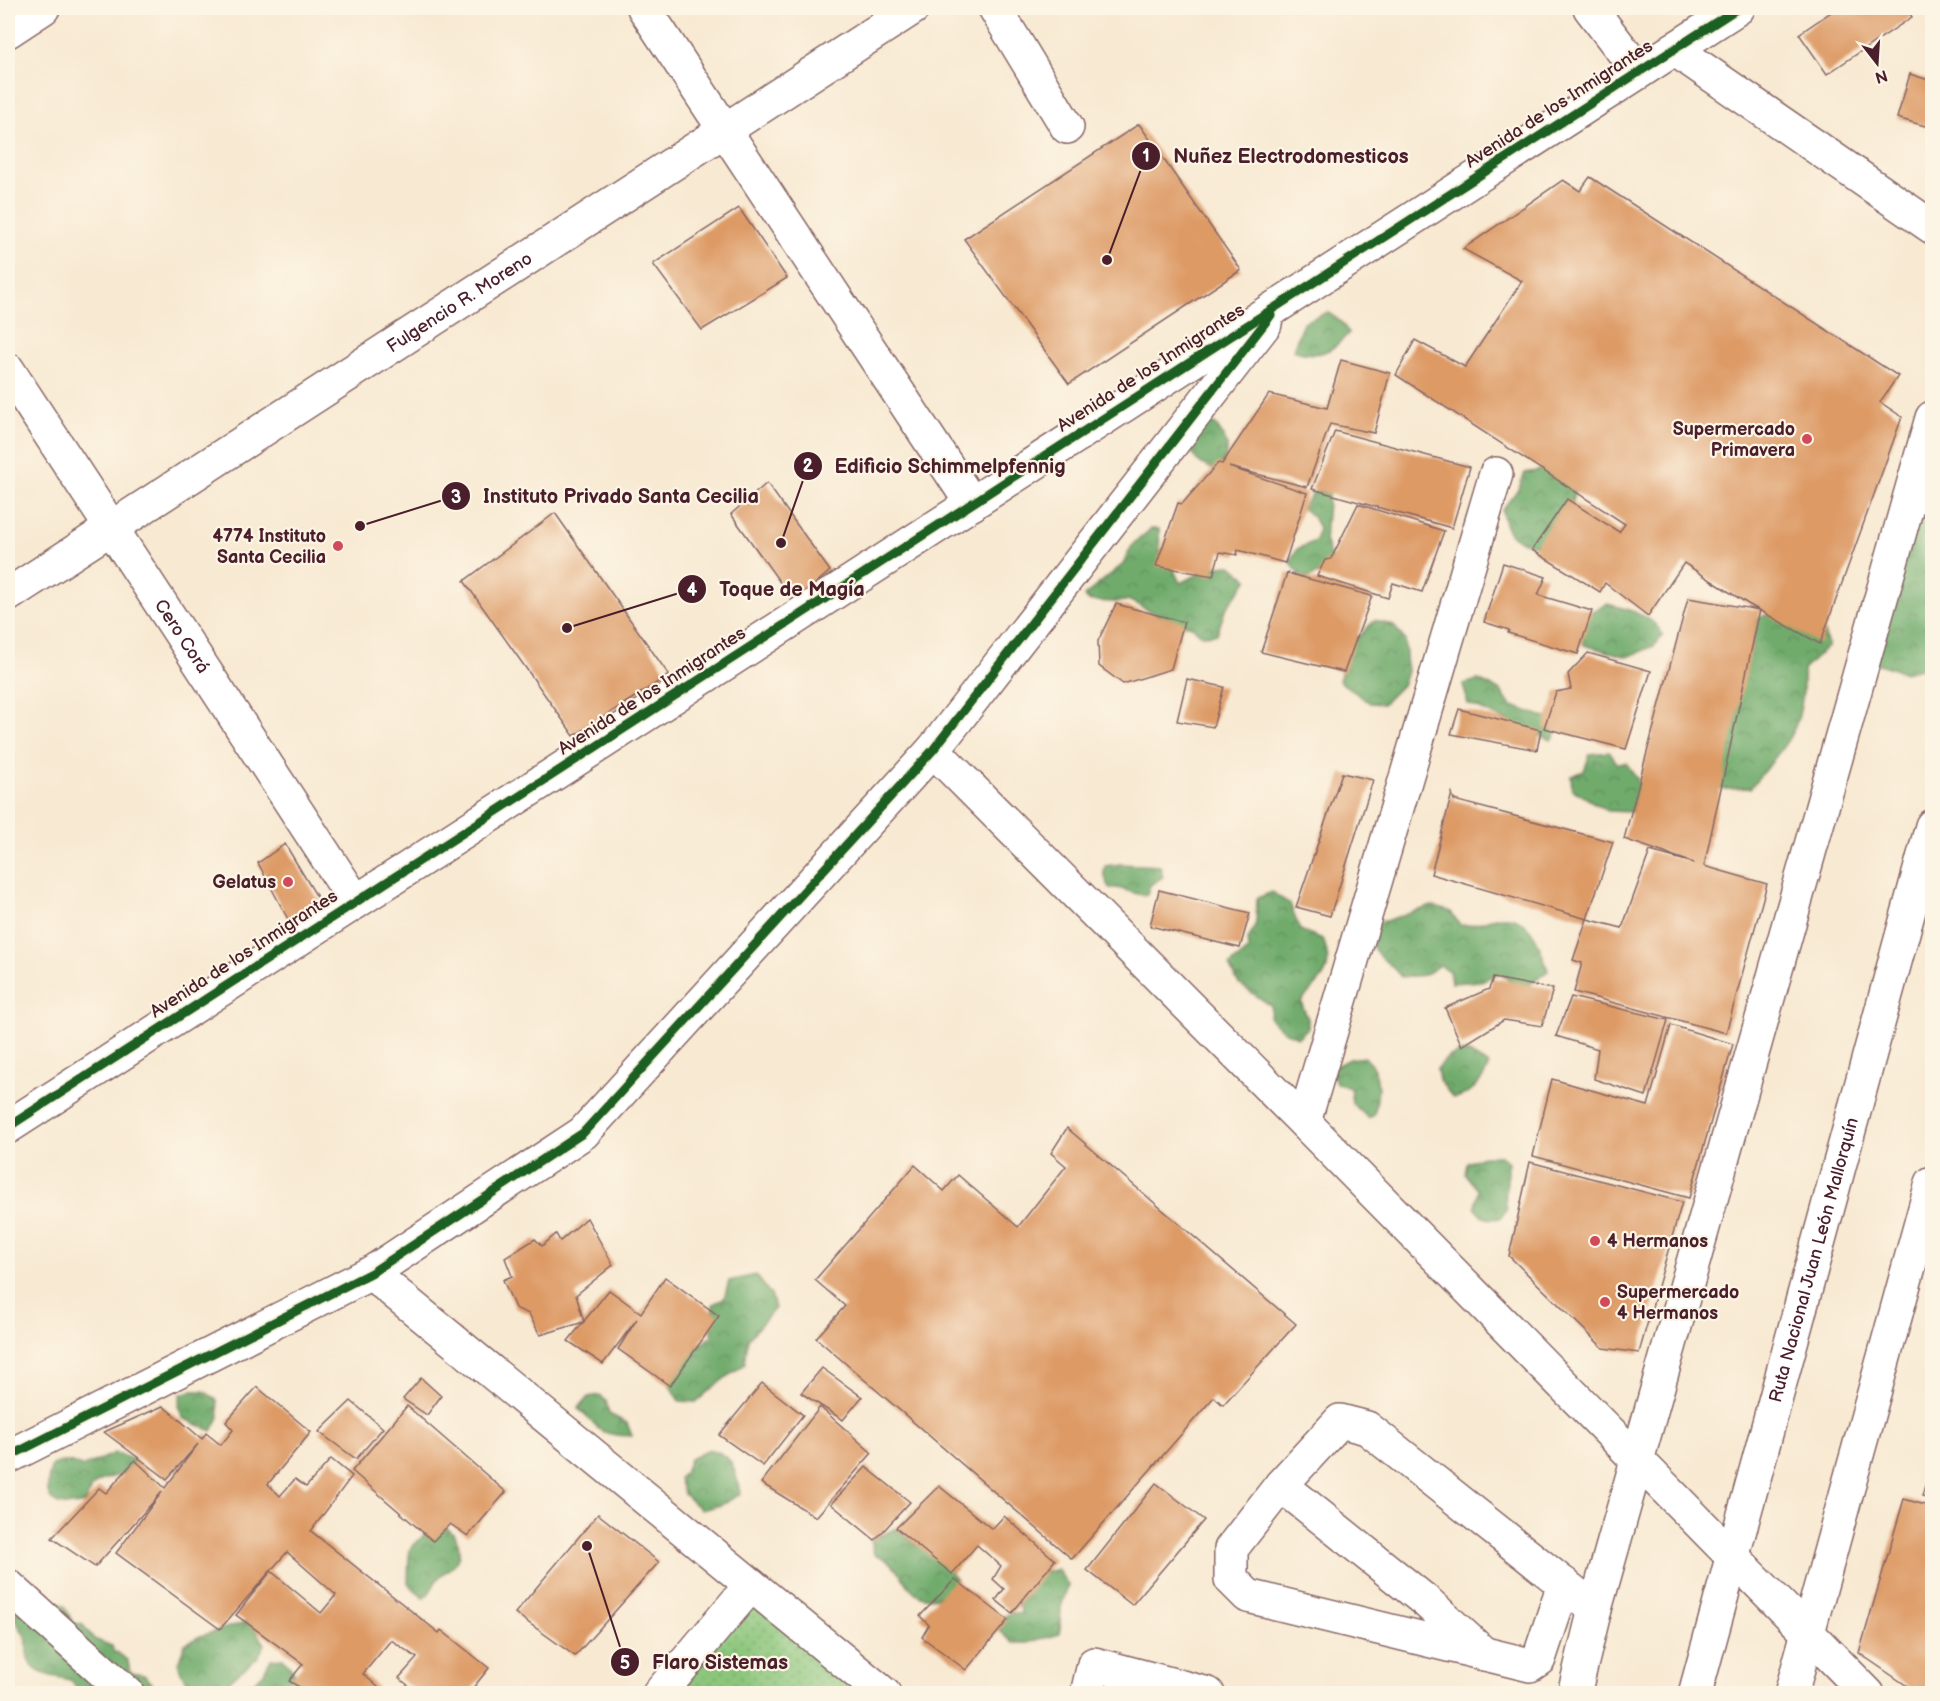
<svg xmlns="http://www.w3.org/2000/svg" width="1940" height="1701" font-family="'Balsamiq Sans',sans-serif">
<style>
.grass{fill:url(#grass-dots);stroke:#6a7254;stroke-width:1.5}
.forest{fill:url(#forest-crowns);stroke:#5d654c;stroke-width:1.5}
.building{fill:#dd9a65}
.lines{fill:none;stroke-linecap:round;stroke-linejoin:round}
.minor-casing{stroke:#876665;stroke-width:36}
.highway-casing{stroke:#876665;stroke-width:36}
.minor{stroke:#fff;stroke-width:33}
.highway{stroke:#fff;stroke-width:33}
.cycleway-casing{stroke:#fcf5e5;stroke-width:13}
.cycleway{stroke:#1b5e20;stroke-width:9}
.poi-dot{fill:#d1495b;stroke:#fcf5e5;stroke-width:2}
.labels{text-anchor:middle;dominant-baseline:central;stroke-width:4.5;stroke-linejoin:round;paint-order:stroke}
.street-label{font-size:18px;fill:#4a1f2b;stroke:#fcf5e5}
.poi-label{font-size:18px;font-weight:bold;fill:#4a1f2b;stroke:#fcf5e5;text-anchor:end}
.leader{fill:none;stroke:#4a1f2b;stroke-width:2}
.callout-dot{fill:#4a1f2b;stroke:#fcf5e5;stroke-width:2}
.mark-label{font-size:18px;text-anchor:middle;font-weight:bold;fill:#fff}
.callout-label{font-size:20px;text-anchor:middle;font-weight:bold;fill:#4a1f2b;stroke:#fcf5e5;stroke-width:4.5;stroke-linejoin:round;paint-order:stroke}
</style>
<defs>
<pattern id="grass-dots" width="8" height="8" patternUnits="userSpaceOnUse" patternTransform="scale(1.5)"><rect width="8" height="8" fill="#8bc67c"/><path d="M2 2h.1M6 6h.1" fill="none" stroke="#74a066" stroke-width="1.8" stroke-linecap="round"/></pattern>
<pattern id="forest-crowns" width="20" height="18" patternUnits="userSpaceOnUse" patternTransform="scale(1.5)"><rect width="20" height="18" fill="#70ab6c"/><path d="M2 6a3 3 0 1 1 6 0M12 15a3 3 0 1 1 6 0" fill="none" stroke="#5e8b59"/></pattern>
</defs>
<rect width="100%" height="100%" fill="#fcf5e5"/>
<filter id="ink" filterUnits="userSpaceOnUse"><feTurbulence type="fractalNoise" baseFrequency=".0167" numOctaves="2"/><feDisplacementMap in="SourceGraphic" scale="12" xChannelSelector="R" yChannelSelector="G"/><feConvolveMatrix kernelMatrix="1 2 1 2 8 2 1 2 1" color-interpolation-filters="sRGB"/></filter>
<filter id="wash" filterUnits="userSpaceOnUse"><feTurbulence type="fractalNoise" baseFrequency=".008" numOctaves="4" result="noise"/><feDisplacementMap in="SourceGraphic" scale="24" xChannelSelector="R" yChannelSelector="G"/><feGaussianBlur stdDeviation="1.35" result="paint"/><feColorMatrix in="noise" values="0 0 0 0 0 0 0 0 0 0 0 0 0 0 0 0 0 1.4 0 .05"/><feComposite in="paint" operator="in"/></filter>
<g filter="url(#wash)">
<rect width="100%" height="100%" fill="#f8e9d2"/>
<!-- grass -->
<path class="grass" d="M751,1585L884,1694H659Z"/>
<!-- forest -->
<g class="forest">
<path d="M1328,312L1341,322L1349,333C1332,352 1319,359 1293,350L1303,322Z"/>
<path d="M1203,423L1215,424C1230,445 1232,450 1217,471C1203,466 1193,461 1190,446Z"/>
<path d="M1932,430V667L1903,672L1867,660Z"/>
<path d="M1553,468L1577,481L1572,502L1543,546C1517,543 1505,537 1502,510L1519,488L1525,473Z"/>
<path d="M1329,491L1325,539L1331,559L1319,573L1309,578L1300,576L1290,561L1297,549L1315,541L1319,528L1313,517L1302,508L1314,492Z"/>
<path d="M1151,529H1159L1160,554L1170,561L1180,583L1216,566L1231,565L1248,579L1225,610L1217,634L1202,635L1190,625L1176,624L1128,600C1114,605 1104,600 1089,601L1084,596L1122,565L1133,544Z"/>
<path d="M1607,604C1628,609 1653,615 1663,635L1654,646L1628,657L1584,645L1578,634L1592,611Z"/>
<path d="M1772,613L1822,625L1828,646L1803,670C1806,730 1785,744 1750,788L1707,790L1737,672L1752,649L1758,618Z"/>
<path d="M1375,620L1394,626L1405,640L1407,671L1403,684L1383,704L1370,703L1339,681L1348,647Z"/>
<path d="M1478,680L1501,691L1510,705L1552,720L1556,734L1551,740L1468,704L1463,684Z"/>
<path d="M1609,752L1617,763H1626C1647,790 1638,783 1631,812L1607,811L1572,789L1571,776L1584,771L1590,754Z"/>
<path d="M1120,864L1160,866L1163,877L1150,885L1147,895C1131,896 1126,886 1109,888L1104,874L1105,866Z"/>
<path d="M1272,892L1290,904L1300,930L1323,939C1336,974 1321,977 1301,1002L1308,1019V1028L1298,1037L1282,1030L1270,1018L1271,1006L1239,984L1229,966L1248,950V940L1256,923L1257,898Z"/>
<path d="M1432,906L1451,912L1460,925C1470,927 1481,922 1491,919C1529,907 1539,943 1548,971L1518,993L1510,981L1499,973L1481,981L1451,983L1449,971L1439,965L1426,975L1401,977C1385,955 1366,957 1372,925Z"/>
<path d="M1460,1052L1469,1053L1489,1065C1484,1080 1470,1096 1453,1098L1439,1080L1437,1069L1448,1057Z"/>
<path d="M1365,1057C1382,1074 1379,1093 1374,1115L1368,1118L1352,1103L1350,1088L1336,1083L1332,1068L1349,1059Z"/>
<path d="M1483,1156H1501L1508,1162C1510,1177 1502,1195 1507,1208L1501,1218C1488,1220 1483,1219 1475,1207L1478,1190L1465,1174L1467,1163Z"/>
<path d="M756,1275L771,1295L775,1308L748,1339L745,1364L717,1384L696,1402L679,1401L670,1386L676,1363L712,1336L713,1304L724,1299L729,1281Z"/>
<path d="M191,1391H204L217,1400L219,1417L212,1431L182,1418L179,1405L181,1394Z"/>
<path d="M600,1395L606,1401L609,1414L627,1423L632,1436C619,1436 605,1435 595,1426C589,1419 587,1414 578,1409L588,1397Z"/>
<path d="M708,1450C734,1452 736,1472 740,1494L721,1505L701,1510L684,1494L679,1478L685,1472L690,1459Z"/>
<path d="M115,1453L135,1460C131,1465 126,1472 121,1474C98,1483 95,1476 85,1503C50,1511 41,1498 52,1465C64,1461 71,1460 82,1467Z"/>
<path d="M444,1526C458,1535 466,1553 452,1567C447,1571 441,1574 437,1580C431,1588 432,1593 423,1598L408,1583L409,1550L430,1529Z"/>
<path d="M896,1528L916,1545L929,1546L957,1580L952,1591C905,1616 910,1565 874,1554L871,1541Z"/>
<path d="M1057,1569L1068,1585L1061,1607L1060,1634L1027,1643H1013L998,1629L994,1620L1012,1613L1022,1614L1018,1605L1036,1575Z"/>
<path d="M54,1601L65,1606L73,1623L82,1624L94,1639L112,1646L114,1653L117,1652L128,1661L130,1673L144,1675L162,1693H80L72,1681C56,1675 35,1678 28,1658C26,1652 28,1645 26,1639C23,1631 16,1624 13,1614L22,1609Z"/>
<path d="M245,1622L252,1624L265,1644L258,1657L215,1693C194,1693 184,1684 178,1663L185,1644L200,1636Z"/>
<path d="M283,1658L294,1671V1693L239,1694L263,1674L271,1659Z"/>
</g>
<g id="blocks">
<!-- building -->
<g class="building">
<path d="M1837,8H1906L1912,17L1827,74L1799,34Z"/>
<path d="M1923,8H1932V22Z"/>
<path d="M1910,74L1932,81V128L1897,118Z"/>
<path d="M1139,124L1241,270L1069,384L964,239Z"/>
<path d="M1590,177L1898,376L1880,402L1902,417L1820,644L1748,604L1684,563L1648,616L1605,583L1600,592L1532,550L1567,499L1619,532L1625,524L1396,375L1415,340L1465,367L1522,281L1463,249L1563,180L1580,191Z"/>
<path d="M739,208L787,278L702,330L653,264Z"/>
<path d="M1341,360L1390,373L1374,433L1330,424L1307,487L1229,467L1307,493L1285,563L1238,550L1237,555L1220,552L1213,576L1156,566L1178,503L1182,504L1218,463L1222,464L1269,394L1327,408Z"/>
<path d="M1335,431L1470,467L1452,528L1312,489Z"/>
<path d="M767,483L830,571L794,602L731,514Z"/>
<path d="M1358,504L1444,531L1422,592L1393,583L1388,598L1317,576L1325,560L1331,559Z"/>
<path d="M555,513L669,675L574,736L464,581Z"/>
<path d="M1503,563L1546,577L1538,595L1592,611L1578,654L1508,633L1509,630L1484,622Z"/>
<path d="M1287,573L1372,596L1344,672L1261,652Z"/>
<path d="M1688,598L1760,610L1704,866L1767,884L1726,1033L1574,992L1582,963L1573,960L1587,919L1622,928L1650,851L1694,863L1624,839Z"/>
<path d="M1116,604L1184,622L1171,669L1123,684L1099,666L1098,641Z"/>
<path d="M1588,653L1651,671L1626,749L1544,728L1556,692L1571,689L1568,674Z"/>
<path d="M1187,679L1224,687L1213,727L1177,721Z"/>
<path d="M1459,709L1541,730L1537,750L1451,734Z"/>
<path d="M1342,773L1373,780L1330,916L1296,907Z"/>
<path d="M1452,793L1454,800L1613,842L1587,919L1431,874Z"/>
<path d="M285,844L320,902L289,921L258,863Z"/>
<path d="M1159,890L1250,913L1240,948L1150,926Z"/>
<path d="M1493,978L1553,989L1542,1026L1504,1020L1462,1046L1445,1008L1489,989Z"/>
<path d="M1571,997L1668,1020L1646,1096L1594,1079L1598,1049L1556,1036Z"/>
<path d="M1671,1025L1733,1044L1689,1198L1533,1156L1552,1079L1648,1106Z"/>
<path d="M1067,1128L1296,1324L1223,1405L1214,1397L1072,1559L816,1338L845,1306L815,1280L915,1165L944,1191L958,1175L1018,1227L1066,1166L1051,1153Z"/>
<path d="M1530,1162L1682,1202L1639,1353L1603,1348L1509,1256Z"/>
<path d="M587,1218L613,1265L576,1295L584,1322L540,1335L529,1314L515,1308L503,1280L512,1276L505,1258L535,1239L542,1246L556,1234L560,1241Z"/>
<path d="M665,1277L719,1316L670,1386L618,1349L637,1319L603,1364L568,1341L609,1290L641,1313Z"/>
<path d="M822,1368L862,1397L843,1420L801,1393Z"/>
<path d="M421,1378L441,1396L427,1415L403,1399Z"/>
<path d="M762,1383L803,1415L763,1466L719,1435Z"/>
<path d="M257,1387L311,1432L268,1484L280,1496L295,1479L306,1487L331,1459L352,1476L311,1531L439,1633L441,1630L489,1668L468,1694H419L399,1678L417,1658L391,1640L363,1674L378,1687L372,1694H296L301,1688L289,1681L303,1664L236,1615L271,1571L321,1613L336,1595L287,1552L220,1629L116,1553L162,1492L95,1567L52,1538L99,1488L106,1493L135,1460L165,1488L198,1444L167,1479L104,1432L163,1406L202,1439L206,1433L221,1445L233,1430L226,1422Z"/>
<path d="M351,1401L383,1428L356,1459L319,1432Z"/>
<path d="M407,1406L506,1492L468,1536L450,1524L433,1541L352,1471Z"/>
<path d="M820,1407L872,1453L816,1517L761,1483Z"/>
<path d="M1932,1461V1499L1922,1496Z"/>
<path d="M866,1467L910,1502L875,1540L831,1504Z"/>
<path d="M1156,1483L1204,1520L1132,1605L1087,1570Z"/>
<path d="M939,1486L992,1529L1004,1516L1055,1560L1012,1613L996,1600L1004,1589L993,1579L1001,1566L977,1545L952,1574L896,1528Z"/>
<path d="M1904,1499L1932,1507V1694H1919L1859,1653Z"/>
<path d="M598,1514L659,1562L575,1656L515,1613Z"/>
<path d="M955,1579L1008,1620L966,1670L922,1637L929,1625L920,1616Z"/>
</g>
</g>
</g>
<g filter="url(#ink)">
<use href="#blocks" fill-opacity="0" stroke="#876665" stroke-width="1.5"/>
<g class="lines">
<defs>
<g id="minor">
<path d="M644,8L972,504"/>
<path d="M995,8L1067,127"/>
<path d="M1590,8L1639,72"/>
<path d="M8,31L43,8"/>
<path d="M1674,49L1932,227"/>
<path id="s1" d="M8,370L356,902"/>
<path id="s2" d="M8,595L913,8"/>
<path d="M933,750L1304,1122L1868,1694"/>
<path d="M1304,1122L1496,474"/>
<path d="M8,1127L1738,8"/>
<path d="M371,1273L884,1694"/>
<path d="M8,1457L371,1273L583,1133L933,750L1265,324"/>
<path d="M1281,1485L1231,1549V1579L1248,1596L1530,1665L1539,1659L1564,1584"/>
<path d="M8,1586L128,1694"/>
<path d="M1484,1654L1428,1603L1281,1485L1340,1421L1367,1428L1595,1609"/>
<path d="M659,1694L751,1585"/>
<path d="M1087,1694L1094,1664L1208,1694"/>
<path d="M1574,1694L1595,1609L1932,418"/>
<path d="M1791,1694L1932,1183"/>
</g>
<g id="highway">
<path id="s3" d="M1695,1694L1932,826"/>
</g>
</defs>
<!-- minor casing -->
<use href="#minor" class="minor-casing"/>
<!-- highway casing -->
<use href="#highway" class="highway-casing"/>
<!-- minor -->
<use href="#minor" class="minor"/>
<!-- highway -->
<use href="#highway" class="highway"/>
<defs>
<g id="cycleway">
<path d="M8,1127L1738,8"/>
<path d="M8,1457L371,1273L583,1133L933,750L1271,315"/>
</g>
</defs>
<!-- cycleway casing -->
<use href="#cycleway" class="cycleway-casing"/>
<!-- cycleway -->
<use href="#cycleway" class="cycleway"/>
</g>
</g>
<!-- markers -->
<g class="poi-dot">
<circle cx="1807" cy="439" r="6"/>
<circle cx="338" cy="546" r="6"/>
<circle cx="288" cy="882" r="6"/>
<circle cx="1595" cy="1241" r="6"/>
<circle cx="1605" cy="1302" r="6"/>
</g>
<g class="labels">
<!-- street labels -->
<g class="street-label">
<text transform="translate(1559 104) rotate(-33)">Avenida de los Inmigrantes</text>
<text stroke="none"><textPath href="#s2" startOffset="538">Fulgencio R. Moreno</textPath></text>
<text transform="translate(1151 368) rotate(-33)">Avenida de los Inmigrantes</text>
<text stroke="none"><textPath href="#s1" startOffset="318">Cero Corá</textPath></text>
<text transform="translate(652 691) rotate(-33)">Avenida de los Inmigrantes</text>
<text transform="translate(244 954) rotate(-33)">Avenida de los Inmigrantes</text>
<text stroke="none"><textPath href="#s3" startOffset="450">Ruta Nacional Juan León Mallorquín</textPath></text>
</g>
<!-- poi labels -->
<g class="poi-label">
<text x="1795" y="429">Supermercado<tspan x="1795" dy="21">Primavera</tspan></text>
<text x="326" y="536">4774 Instituto<tspan x="326" dy="21">Santa Cecilia</tspan></text>
<text x="276" y="882">Gelatus</text>
<text x="1607" y="1241" text-anchor="start">4 Hermanos</text>
<text x="1617" y="1292" text-anchor="start">Supermercado<tspan x="1617" dy="21">4 Hermanos</tspan></text>
</g>
</g>
<!-- callouts -->
<path class="leader" d="M1107 260L1146 156M781 543L808 466M360 526L456 496M567 628L692 589M587 1546L625 1662"/>
<g class="callout-dot">
<circle cx="1107" cy="260" r="6"/>
<circle cx="781" cy="543" r="6"/>
<circle cx="360" cy="526" r="6"/>
<circle cx="567" cy="628" r="6"/>
<circle cx="587" cy="1546" r="6"/>
<circle cx="1146" cy="156" r="15"/>
<circle cx="808" cy="466" r="15"/>
<circle cx="456" cy="496" r="15"/>
<circle cx="692" cy="589" r="15"/>
<circle cx="625" cy="1662" r="15"/>
</g>
<g class="mark-label">
<text x="1146" y="162">1</text>
<text x="808" y="472">2</text>
<text x="456" y="503">3</text>
<text x="692" y="596">4</text>
<text x="625" y="1669">5</text>
</g>
<g class="callout-label">
<text x="1291" y="163">Nuñez Electrodomesticos</text>
<text x="950" y="473">Edificio Schimmelpfennig</text>
<text x="621" y="503">Instituto Privado Santa Cecilia</text>
<text x="792" y="596">Toque de Magía</text>
<text x="720" y="1669">Flaro Sistemas</text>
</g>
<!-- margin -->
<rect width="1940" height="1701" fill="none" stroke="#fcf5e5" stroke-width="30"/>
<!-- north arrow -->
<g transform="translate(1877 63) rotate(163)" stroke="#fcf5e5" stroke-width="4.5" paint-order="stroke">
<path d="M0-4.5L10 22L0 15L-10 22Z" fill="#4a1f2b"/>
<text y="-9" font-size="16" font-weight="bold" text-anchor="middle" fill="#4a1f2b">N</text>
</g>
</svg>
